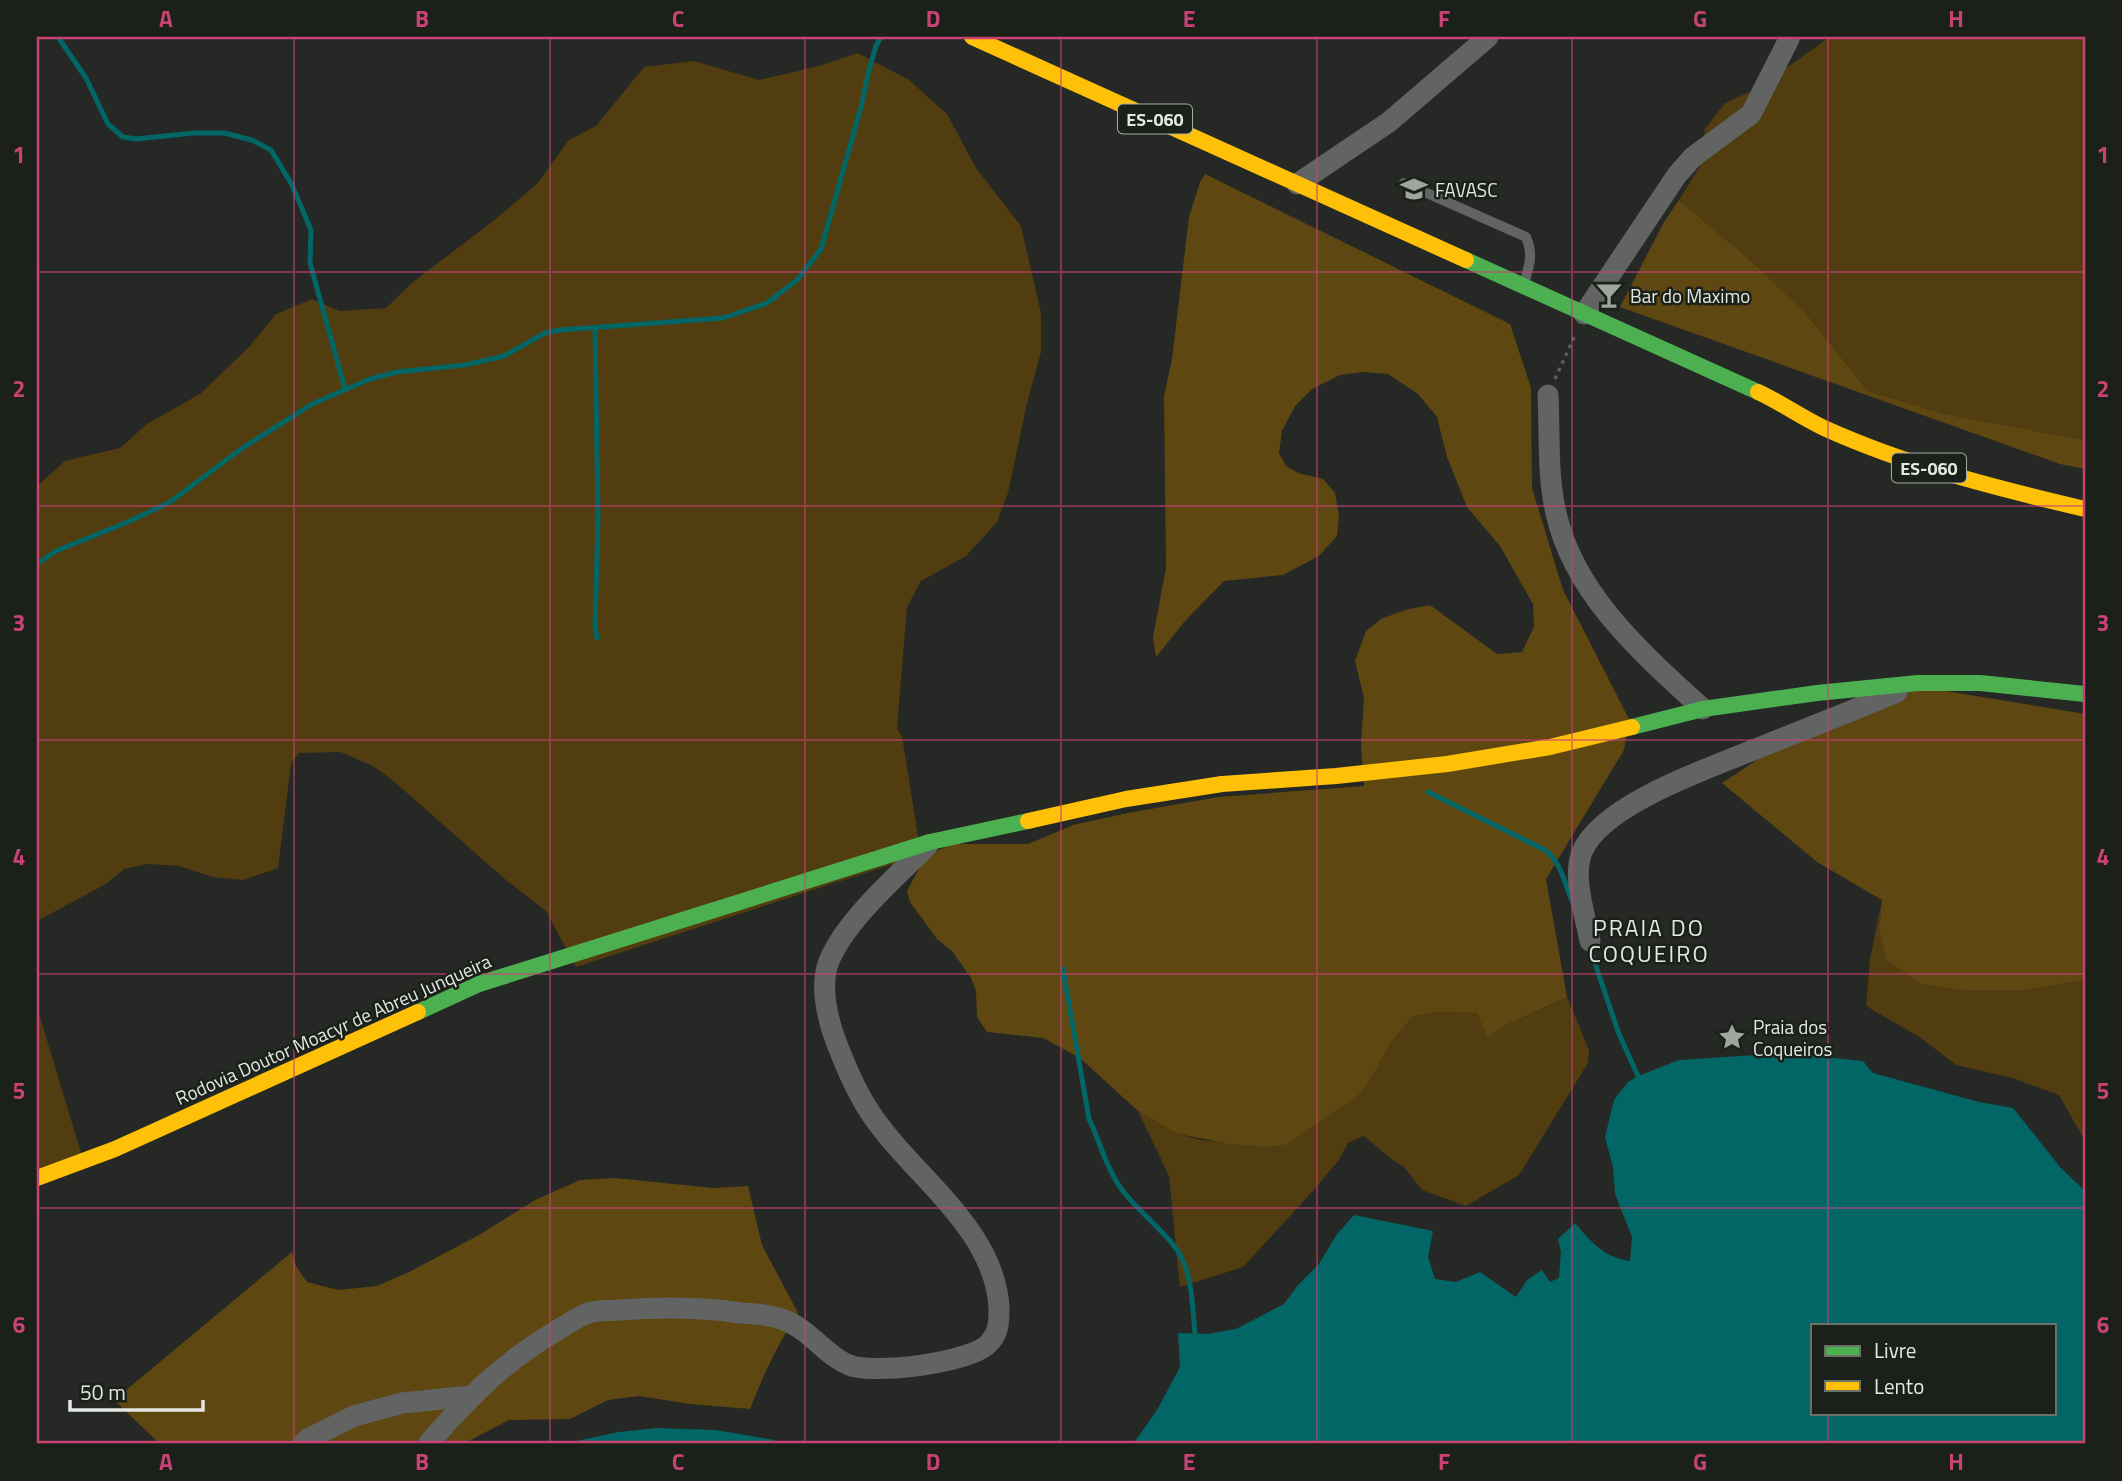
<svg xmlns="http://www.w3.org/2000/svg" width="2122" height="1481" font-family="'Titillium Web',sans-serif">
<style>
.green{fill:#513d0f}
.forest{fill:#5f4712}
.water{fill:#036666;fill-rule:evenodd}
.lines{fill:none;stroke-linecap:round;stroke-linejoin:round}
.stream{stroke:#036666;stroke-width:5}
.path{stroke:#5c5e5c;stroke-width:3.5;stroke-dasharray:3.5 5;stroke-linecap:butt}
.lane{stroke:#626463;stroke-width:10}
.street{stroke:#626463;stroke-width:21}
.fast{stroke:#4caf50;stroke-width:16}
.slow{stroke:#ffc107;stroke-width:16}
.grid{fill:none;stroke:#c94276;stroke-width:2;stroke-opacity:0.55}
.labels{text-anchor:middle;dominant-baseline:central;stroke-width:5;stroke-linejoin:round;paint-order:stroke}
.shield{fill:#1b2019;stroke:#a8aca6;stroke-width:2}
.shield-label{font-size:18px;font-weight:bold;fill:#e4e8e3}
.poi-label{font-size:19px;fill:#e4e8e3;stroke:#1b2019;text-anchor:start}
.street-label{font-size:19px;fill:#e4e8e3;stroke:#1b2019}
.quarter-label{font-size:23px;letter-spacing:2px;fill:#e4e8e3;stroke:#1b2019}
.neatline{fill:none;stroke:#c94276;stroke-width:2.5}
.grid-label{font-size:23px;text-anchor:middle;font-weight:bold;fill:#c94276}
</style>
<rect width="100%" height="100%" fill="#252824"/>
<!-- green -->
<g class="green">
<path d="M1830,37H2085V440L1944,414L1868,391L1804,311L1740,251L1679,200L1700,166L1705,129L1725,103L1758,88Z"/>
<path d="M858,53L909,80L947,114L976,168L1021,226L1041,313V352L1027,403L1008,493L997,522L966,556L921,581L907,607L897,729L902,736L921,855L576,967L546,911L506,880L390,778L371,765L340,752L299,753L291,764L278,868L243,880L213,877L179,866L148,864L124,869L106,884L37,921V486L65,461L120,448L147,424L200,394L249,347L276,314L312,299L340,311L386,308L413,282L492,222L537,184L569,140L596,126L644,67L694,61L759,80L819,66Z"/>
<path d="M1882,900L1879,929L1963,990H2025L2085,980V1141L2059,1095L2012,1078L1956,1065L1921,1038L1866,1006L1870,959Z"/>
<path d="M1567,997L1589,1050L1588,1063L1519,1175L1466,1206L1422,1190L1404,1167L1391,1159L1364,1136L1348,1143L1339,1160L1313,1191L1243,1267L1180,1287L1169,1176L1138,1111L1178,1134L1201,1140L1271,1147L1286,1145L1358,1096L1370,1080L1392,1041L1411,1017L1434,1012L1477,1013L1487,1038L1506,1025Z"/>
<path d="M37,1007L81,1153L37,1174Z"/>
</g>
<!-- forest -->
<g class="forest">
<path d="M1205,174L1510,324L1531,388L1532,488L1563,590L1629,719L1624,750L1546,879L1567,997L1506,1025L1487,1038L1477,1013L1434,1012L1412,1017L1392,1041L1370,1080L1358,1096L1286,1145L1271,1147L1230,1144L1178,1134L1138,1111L1080,1058L1043,1038L987,1032L977,1017L976,991L971,978L952,951L937,939L910,902L907,891L922,863L938,850L955,844H1028L1073,825L1128,813L1218,797L1364,786L1361,745L1364,698L1355,661L1366,631L1381,619L1405,610L1430,605L1497,654L1522,652L1534,627L1533,604L1500,546L1467,507L1447,457L1437,417L1418,394L1388,374L1364,372L1340,375L1312,389L1295,406L1282,431L1279,453L1286,466L1298,473L1323,479L1335,493L1339,516L1337,536L1319,556L1283,575L1224,581L1185,621L1156,657L1153,637L1166,568L1164,396L1172,359L1189,217L1200,182Z"/>
<path d="M1679,200L1740,251L1804,311L1868,391L1944,414L2085,440V469L2060,464L1620,307L1664,222Z"/>
<path d="M1921,687L2085,714V980L2025,990H1963L1921,984L1887,960L1879,929L1882,900L1817,862L1722,783L1763,756Z"/>
<path d="M615,1178L713,1188L748,1186L762,1245L798,1313C778,1344 763,1375 750,1409L690,1404L639,1396L608,1400L570,1419L509,1420L463,1444H160L114,1400L292,1252L296,1266L307,1282L338,1290L377,1286L409,1272L479,1235L535,1200L580,1180Z"/>
</g>
<!-- water -->
<g class="water">
<path d="M1787,1053L1863,1061L1873,1073L1979,1102L2013,1108L2060,1167L2085,1191V1444H1133L1157,1410L1180,1367L1178,1333L1207,1334L1236,1329L1284,1304L1298,1285L1319,1264L1337,1234L1354,1215L1433,1231L1428,1257L1435,1279L1456,1282L1480,1272L1516,1297L1527,1280L1542,1270L1550,1282L1559,1278L1561,1252L1558,1239L1575,1223C1591,1242 1605,1258 1630,1261L1632,1237L1615,1194L1613,1167L1605,1137L1614,1100L1628,1082L1638,1076L1679,1060ZM1812,1325H2054V1413H1812Z"/>
<path d="M657,1428L716,1430L774,1440L779,1444H562L619,1432Z"/>
</g>
<g class="lines">
<!-- stream -->
<g class="stream">
<path d="M58,37L86,78L108,124L123,137L136,139L193,133H224L252,140L271,150L292,185L311,230L310,263L345,389"/>
<path d="M595,328L598,519L595,627L597,638"/>
<path d="M37,564L56,551L130,521L170,502L241,449L312,404L370,379L397,372L465,365L504,356L545,333L560,330L723,318L767,303L797,280L821,249L861,107L869,70L876,46L881,37"/>
<path d="M1428,792L1545,850C1561,862 1564,882 1572,901"/>
<path d="M1589,946L1619,1034L1638,1076"/>
<path d="M1063,969L1089,1119C1100,1141 1105,1166 1120,1187C1136,1210 1161,1227 1177,1250C1193,1273 1192,1307 1195,1333"/>
</g>
<!-- path -->
<path class="path" d="M1555,379L1575,335"/>
<!-- lane -->
<path class="lane" d="M1404,183L1526,237C1533,253 1530,264 1525,280"/>
<!-- street -->
<g class="street">
<path d="M1297,184L1389,122L1488,37"/>
<path d="M1584,314L1677,175L1693,157L1751,114L1789,39"/>
<path d="M1548,395C1550,434 1547,475 1556,513C1574,595 1644,655 1703,709"/>
<path d="M1590,941C1585,914 1572,878 1582,852C1602,802 1721,764 1768,744C1811,727 1854,710 1897,692"/>
<path d="M303,1444L308,1439L354,1416L402,1403L471,1396"/>
<path d="M428,1444C469,1397 502,1363 556,1331C567,1325 577,1317 588,1313C597,1310 609,1311 619,1310C660,1307 700,1307 741,1313C753,1314 766,1314 778,1318C808,1326 824,1355 849,1365C872,1375 974,1363 990,1342C999,1332 999,1321 999,1308C995,1225 905,1171 866,1106C852,1083 842,1058 833,1033C826,1011 820,984 829,961C846,920 896,877 928,845"/>
</g>
<!-- fast -->
<g class="fast">
<path d="M1466,260L1758,392"/>
<path d="M1632,727L1703,709L1817,693L1918,683H1980L2085,694"/>
<path d="M418,1012L479,984L930,842L1028,821"/>
</g>
<!-- slow -->
<g class="slow">
<path d="M972,37L1466,260"/>
<path d="M1758,392C1780,402 1801,417 1824,428C1908,466 1996,488 2085,509"/>
<path d="M1028,821L1126,799L1222,784L1336,776L1447,764L1550,747L1632,727"/>
<path d="M37,1178L115,1149L418,1012"/>
</g>
</g>
<!-- grid -->
<path class="grid" d="M294,37V1444M550,37V1444M805,37V1444M1061,37V1444M1317,37V1444M1572,37V1444M1828,37V1325M37,272H2085M37,506H2085M37,740H2085M37,974H2085M37,1208H2085M1828,1413V1444"/>
<!-- icons -->
<defs>
<symbol id="university-bare" viewBox="-9 -9 18 18"><path d="M0-5L7-2L0 1L-7-2ZM-4 1L0 2.5L4 1V4Q0 6-4 4Z" fill="#a1a5a0" stroke="#1b2019" stroke-width="2.5" paint-order="stroke"/></symbol>
<symbol id="bar-bare" viewBox="-9 -9 18 18"><path d="M-6-5H6L.8 .8V4.5H3.5V6h-7V4.5H-.8V.8Z" fill="#a1a5a0" stroke="#1b2019" stroke-width="2.5" paint-order="stroke"/></symbol>
<symbol id="sight-bare" viewBox="-9 -9 18 18"><path d="M0-6L1.8-2.2L6-1.7L2.9 1.2L3.7 5.4L0 3.3L-3.7 5.4L-2.9 1.2L-6-1.7L-1.8-2.2Z" fill="#a1a5a0" stroke="#1b2019" stroke-width="2.5" paint-order="stroke"/></symbol>
</defs>
<g fill-rule="evenodd">
<use href="#university-bare" x="1395" y="170" width="38" height="38"/>
<use href="#bar-bare" x="1590" y="276" width="38" height="38"/>
<use href="#sight-bare" x="1713" y="1018" width="38" height="38"/>
</g>
<g class="labels">
<!-- shield labels -->
<g class="shield">
<rect x="1118" y="104.5" width="74" height="29" rx="5"/>
<rect x="1892" y="453.5" width="74" height="29" rx="5"/>
</g>
<g class="shield-label">
<text x="1155" y="119">ES-060</text>
<text x="1929" y="468">ES-060</text>
</g>
<!-- poi labels -->
<g class="poi-label">
<text x="1435" y="189">FAVASC</text>
<text x="1630" y="295">Bar do Maximo</text>
<text x="1753" y="1026">Praia dos<tspan x="1753" dy="22">Coqueiros</tspan></text>
</g>
<!-- street labels -->
<g class="street-label">
<text transform="translate(333 1029) rotate(-24)">Rodovia Doutor Moacyr de Abreu Junqueira</text>
</g>
<!-- quarter labels -->
<g class="quarter-label">
<text x="1649" y="927">PRAIA DO<tspan x="1649" dy="26">COQUEIRO</tspan></text>
</g>
</g>
<!-- border -->
<rect width="2122" height="1481" fill="none" stroke="#1b2019" stroke-width="77"/>
<!-- legend -->
<rect x="1811" y="1324" width="245" height="91" fill="#1b2019" stroke="#6b706a" stroke-width="2"/>
<rect x="1825" y="1346" width="35" height="10" fill="#4caf50" stroke="#6b706a" stroke-width="2"/>
<text x="1874" y="1358" font-size="21" fill="#e4e8e3">Livre</text>
<rect x="1825" y="1381" width="35" height="10" fill="#ffc107" stroke="#6b706a" stroke-width="2"/>
<text x="1874" y="1394" font-size="21" fill="#e4e8e3">Lento</text>
<!-- scale -->
<path d="M70 1400v10h133v-10" fill="none" stroke="#e4e8e3" stroke-width="3.5"/>
<text x="80" y="1400" font-size="21" fill="#e4e8e3" stroke="#1b2019" stroke-width="5" paint-order="stroke">50 m</text>
<rect x="38" y="38" width="2046" height="1404" class="neatline"/>
<g class="grid-label">
<text x="166" y="27">A</text>
<text x="422" y="27">B</text>
<text x="678" y="27">C</text>
<text x="933" y="27">D</text>
<text x="1189" y="27">E</text>
<text x="1444" y="27">F</text>
<text x="1700" y="27">G</text>
<text x="1956" y="27">H</text>
<text x="19" y="163">1</text>
<text x="2103" y="163">1</text>
<text x="19" y="397">2</text>
<text x="2103" y="397">2</text>
<text x="19" y="631">3</text>
<text x="2103" y="631">3</text>
<text x="19" y="865">4</text>
<text x="2103" y="865">4</text>
<text x="19" y="1099">5</text>
<text x="2103" y="1099">5</text>
<text x="19" y="1333">6</text>
<text x="2103" y="1333">6</text>
<text x="166" y="1470">A</text>
<text x="422" y="1470">B</text>
<text x="678" y="1470">C</text>
<text x="933" y="1470">D</text>
<text x="1189" y="1470">E</text>
<text x="1444" y="1470">F</text>
<text x="1700" y="1470">G</text>
<text x="1956" y="1470">H</text>
</g>
</svg>
